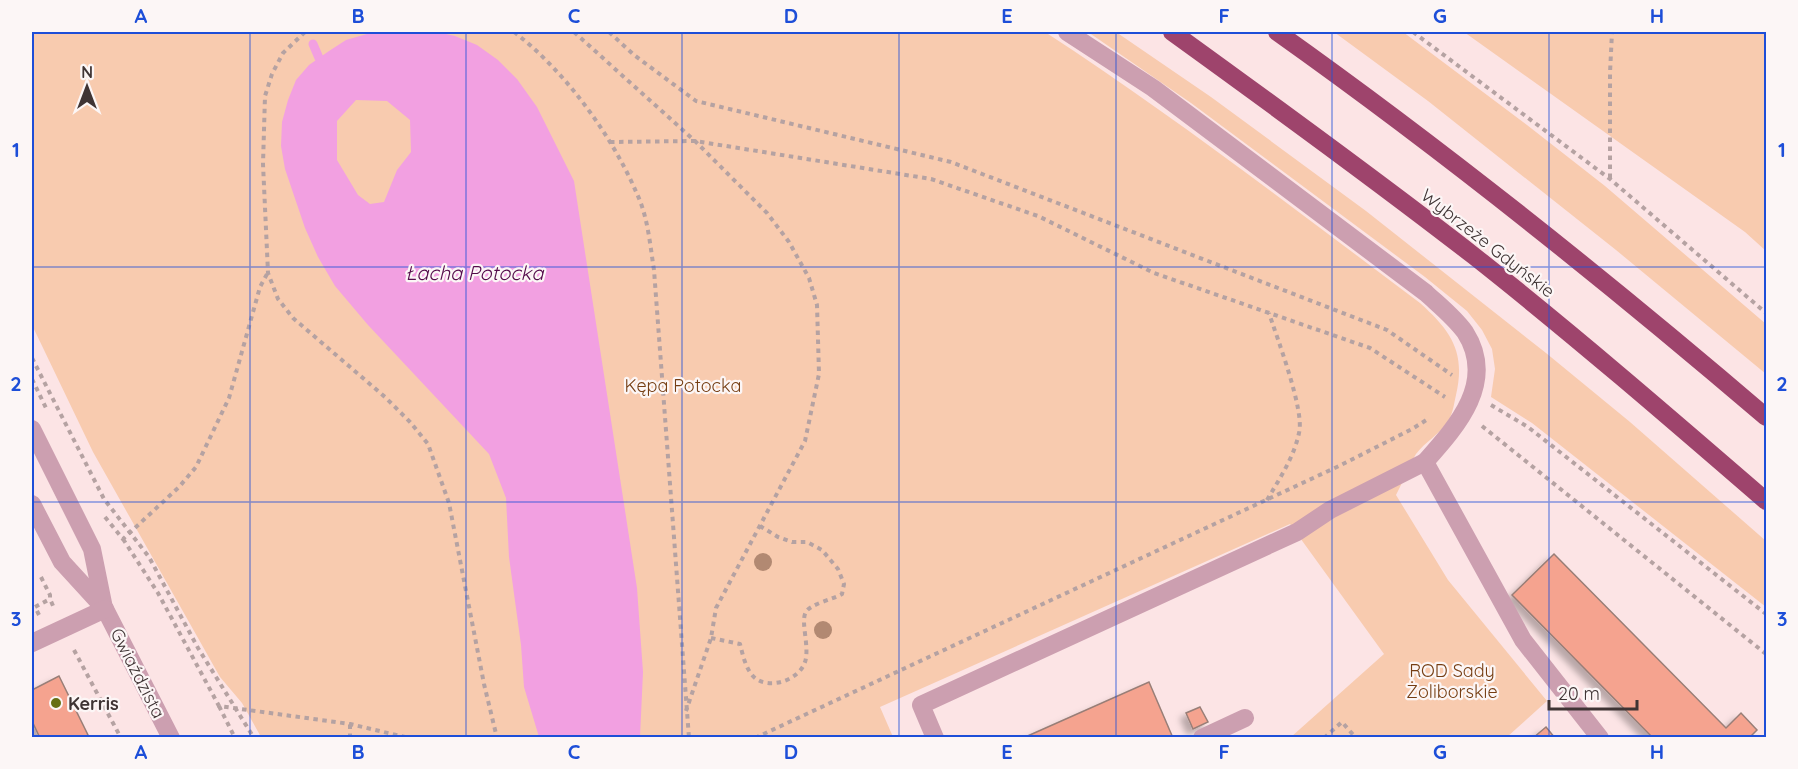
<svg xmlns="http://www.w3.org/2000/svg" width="1798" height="769" font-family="Quicksand,sans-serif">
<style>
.green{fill:#f8cbaf}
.water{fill:#f2a0e1;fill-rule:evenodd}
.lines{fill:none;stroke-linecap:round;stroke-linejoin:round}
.stream{stroke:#f2a0e1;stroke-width:9}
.building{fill:#f5a38f;stroke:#987e77;stroke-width:1.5;filter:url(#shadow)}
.path{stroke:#b5a2a2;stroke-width:4;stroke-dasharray:4.5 4.5;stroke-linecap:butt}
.minor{stroke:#cc9fb0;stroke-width:18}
.highway{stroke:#9e446c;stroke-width:18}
.tree{fill:#b28972}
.grid{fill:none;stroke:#1d4ed8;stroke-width:1.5;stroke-opacity:0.55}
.poi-dot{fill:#676e13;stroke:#fcf6f6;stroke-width:2}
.labels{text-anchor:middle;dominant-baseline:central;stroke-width:4.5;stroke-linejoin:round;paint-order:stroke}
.street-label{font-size:18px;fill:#3f3434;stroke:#fcf6f6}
.park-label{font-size:18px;fill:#763e13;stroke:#fcf6f6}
.poi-label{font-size:18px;font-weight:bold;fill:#3f3434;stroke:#fcf6f6;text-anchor:start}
.water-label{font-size:20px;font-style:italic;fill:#540b4b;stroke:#fcf6f6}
.neatline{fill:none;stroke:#1d4ed8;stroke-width:2}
.grid-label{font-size:20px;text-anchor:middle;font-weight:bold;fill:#1d4ed8}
</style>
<defs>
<filter id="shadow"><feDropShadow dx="-5.5" dy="5.5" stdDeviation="3" flood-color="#0004"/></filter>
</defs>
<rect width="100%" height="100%" fill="#fce4e5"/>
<g class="green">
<path d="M32 32H1045C1174 116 1296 210 1420 303 1451 331 1466 352 1456 395 1454 403 1453 414 1448 421 1440 434 1425 442 1416 454 1408 467 1403 482 1396 495L1448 580 1547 701 1507 737H1291L1384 654 1290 524 880 707 893 737H261L242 703 220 677 93 452 32 325Z"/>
<polygon points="1088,32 1116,32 1211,97 1366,211 1546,353 1630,422 1766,541 1766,607 1532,423 1491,397 1495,369 1492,349 1482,330 1467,311 1425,277 1191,103"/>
<polygon points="1334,32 1403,32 1527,125 1605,186 1766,324 1766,374 1616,250 1428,101"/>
<polygon points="1464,32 1766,32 1766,251 1745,232"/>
</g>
<path class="water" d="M374 32H437L455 36 477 45 498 60 517 79 537 107 574 181 637 588 643 672 640 737H539L524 687 521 645 509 557 506 498 489 454 368 325 335 286 318 257 305 228 285 169 281 146 282 122 288 100 296 80 309 65 329 51 346 40ZM356 100 387 101 410 120 411 152 397 170 384 202 370 204 358 195 337 160V121Z"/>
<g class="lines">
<polyline class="stream" points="313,44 319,58"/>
</g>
<g class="building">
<polygon points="1554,554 1726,728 1741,713 1757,730 1749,738 1653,738 1512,595"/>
<polygon points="59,676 88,735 83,738 40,738 32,721 32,690"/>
<polygon points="1149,682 1173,738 1023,738"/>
<polygon points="1200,707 1208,722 1193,729 1186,713"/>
<polygon points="1546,727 1555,738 1533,738"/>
</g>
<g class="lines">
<g class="path">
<polyline points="305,32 283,53 272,74 265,96 263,164 268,273 278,299 293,318 385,397 410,422 428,444 449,503 484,684 497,738"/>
<path d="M514 32C564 70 612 135 637 194 648 217 650 245 654 270L689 738"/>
<polyline points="574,32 695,141 767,213 789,242 809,278 817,305 819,374 805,441 716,608 711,638 686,711"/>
<polyline points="609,32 634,55 696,101 951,162 1387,330 1452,375"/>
<polyline points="1413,32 1610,179 1766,313"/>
<polyline points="610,142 695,141 931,179 1038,216 1154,273 1370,348 1445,397"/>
<polyline points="1610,178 1610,73 1612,32"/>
<polyline points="32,358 104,499 149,557 198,648 254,738"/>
<polyline points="32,379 47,410"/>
<polyline points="1491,405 1528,427 1766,614"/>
<polyline points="1482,426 1766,654"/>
<path d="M1267 500C1280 478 1294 457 1299 433 1305 411 1277 338 1269 313"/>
<polyline points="105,517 123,539 179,487 196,467 229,398 260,287 267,274"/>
<polyline points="123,539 158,593 219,706 350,724 409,738"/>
<polyline points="41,577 50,595 50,599 54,608"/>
<polyline points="39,615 35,607 50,599"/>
<path d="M711 638 740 644C743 656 746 670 755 678 770 690 799 680 805 662 810 647 800 621 806 612 810 604 834 599 842 594L844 584 838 569 822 550 807 542H792L778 537 760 526"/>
<polyline points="74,650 121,738"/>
<polyline points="219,706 235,738"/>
<polyline points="350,738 350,724"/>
<polyline points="755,738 1339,466 1412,429 1428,419"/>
<polyline points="1324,738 1342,722 1356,738"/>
</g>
<g class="minor">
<path d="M1067 32 1153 88 1426 293C1440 306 1454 317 1465 332 1497 382 1457 426 1425 462L1523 640 1600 738"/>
<polyline points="32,429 92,549 104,608"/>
<polyline points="32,504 62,562 105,609 171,738"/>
<polyline points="32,643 105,609"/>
<polyline points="935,738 921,705 1297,532 1330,510 1425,462"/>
<polyline points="1202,738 1245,718"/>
</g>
<g class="highway">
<path d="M1172 32C1273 105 1375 179 1474 256 1574 335 1670 418 1766 501"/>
<path d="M1277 32C1446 152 1608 282 1766 417"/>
</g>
</g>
<g class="tree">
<circle cx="763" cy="562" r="9"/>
<circle cx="823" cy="630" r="9"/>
</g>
<path class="grid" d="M250 32V738M466 32V738M682 32V738M899 32V738M1116 32V738M1332 32V738M1549 32V738M32 267H1766M32 502H1766"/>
<circle class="poi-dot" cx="56" cy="703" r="6"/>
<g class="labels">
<g class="street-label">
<text transform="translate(1488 243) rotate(38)">Wybrzeże Gdyńskie</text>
<text transform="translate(138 673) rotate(63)">Gwiaździsta</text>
</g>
<g class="park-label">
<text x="683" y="385">Kępa Potocka</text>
<text x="1452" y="670">ROD Sady<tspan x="1452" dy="21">Żoliborskie</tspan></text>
</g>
<g class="poi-label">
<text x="68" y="703">Kerris</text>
</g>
<g class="water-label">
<text x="474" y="272">Łacha Potocka</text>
</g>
</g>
<rect width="1798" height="769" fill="none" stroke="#fcf6f6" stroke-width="66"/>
<g transform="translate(87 87)" stroke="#fcf6f6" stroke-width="4.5" paint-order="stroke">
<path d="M0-4.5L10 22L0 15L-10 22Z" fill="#3f3434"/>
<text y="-9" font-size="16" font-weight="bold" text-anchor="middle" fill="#3f3434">N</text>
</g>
<path d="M1549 700v9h88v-9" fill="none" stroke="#3f3434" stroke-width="3"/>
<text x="1558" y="700" font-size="18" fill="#3f3434" stroke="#fcf6f6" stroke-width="4.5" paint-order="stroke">20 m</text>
<rect x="33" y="33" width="1732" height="703" class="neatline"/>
<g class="grid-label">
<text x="141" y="23">A</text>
<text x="358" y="23">B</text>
<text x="574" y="23">C</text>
<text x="791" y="23">D</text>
<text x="1007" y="23">E</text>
<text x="1224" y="23">F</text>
<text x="1440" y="23">G</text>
<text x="1657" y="23">H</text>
<text x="16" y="157">1</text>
<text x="1782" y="157">1</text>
<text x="16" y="391">2</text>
<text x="1782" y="391">2</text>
<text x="16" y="626">3</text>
<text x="1782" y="626">3</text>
<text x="141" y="759">A</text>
<text x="358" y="759">B</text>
<text x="574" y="759">C</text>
<text x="791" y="759">D</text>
<text x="1007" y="759">E</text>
<text x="1224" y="759">F</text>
<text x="1440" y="759">G</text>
<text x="1657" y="759">H</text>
</g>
</svg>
